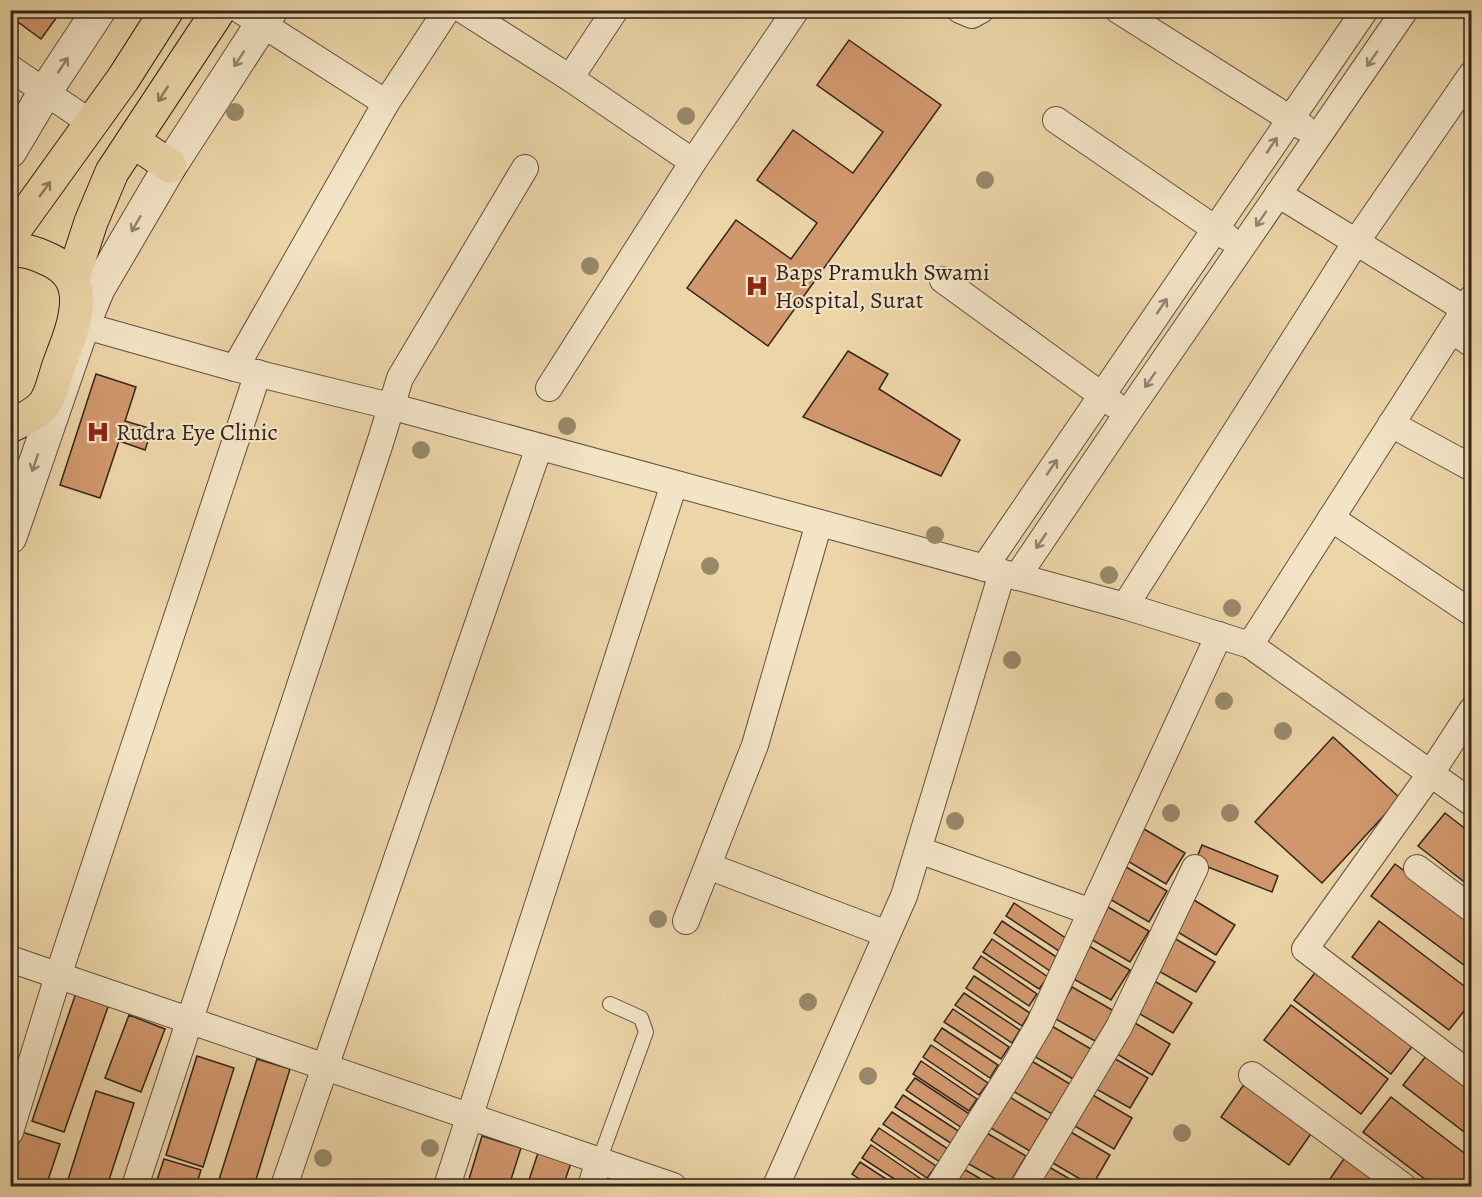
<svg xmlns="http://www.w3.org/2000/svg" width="1482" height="1197" font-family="Alegreya,serif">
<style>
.building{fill:#d2986d;stroke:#33241e;stroke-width:1.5}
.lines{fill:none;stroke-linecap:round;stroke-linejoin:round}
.service-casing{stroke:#615040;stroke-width:16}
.minor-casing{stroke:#615040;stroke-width:28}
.tertiary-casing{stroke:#615040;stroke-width:35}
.trunk-casing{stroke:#33241e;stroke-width:35}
.service{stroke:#f3e4c6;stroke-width:14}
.minor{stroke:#f3e4c6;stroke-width:26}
.tertiary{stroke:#f3e4c6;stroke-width:33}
.trunk{stroke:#ecd5a7;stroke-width:33}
.tree{fill:#98896a}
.oneway{stroke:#938472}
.oneway2{stroke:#907c62}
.labels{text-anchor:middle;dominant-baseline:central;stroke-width:4.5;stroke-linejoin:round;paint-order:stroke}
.poi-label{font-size:24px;fill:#33241e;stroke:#f3e4c6;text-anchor:start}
</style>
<rect width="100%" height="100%" fill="#ecd5a7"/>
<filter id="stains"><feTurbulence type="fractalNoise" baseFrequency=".00333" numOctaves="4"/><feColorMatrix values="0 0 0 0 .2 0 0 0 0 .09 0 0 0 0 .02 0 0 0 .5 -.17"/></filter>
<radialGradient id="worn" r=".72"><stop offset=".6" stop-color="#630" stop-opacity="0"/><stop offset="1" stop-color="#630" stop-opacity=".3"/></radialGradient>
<g class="building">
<polygon points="10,10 62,10 41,39 10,16"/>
<polygon points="849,40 941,105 768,346 687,288 736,220 791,259 817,223 757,180 793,130 853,173 883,132 817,85"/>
<polygon points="848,351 888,374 879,389 960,440 941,476 803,417"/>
<polygon points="96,374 136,387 125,421 152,429 145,450 119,441 100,498 60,485"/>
<polygon points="1333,737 1400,798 1322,883 1255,822"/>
<polygon points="1445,813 1472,834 1472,888 1418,846"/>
<polygon points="1144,829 1185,853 1166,884 1126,860"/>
<polygon points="1202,845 1278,876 1272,892 1195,862"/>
<polygon points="1395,864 1472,921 1472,971 1371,896"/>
<polygon points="1126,867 1167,891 1149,922 1108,898"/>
<polygon points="1194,900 1235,925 1216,955 1176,931"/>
<polygon points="1014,903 1070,941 1062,953 1006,916"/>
<polygon points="1108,907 1149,931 1130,962 1089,938"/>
<polygon points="1002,921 1058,958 1050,971 994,933"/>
<polygon points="1379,921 1472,992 1472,1001 1449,1030 1352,957"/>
<polygon points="1174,938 1215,962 1196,992 1155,969"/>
<polygon points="992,939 1048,977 1039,989 983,952"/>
<polygon points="1089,946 1130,970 1111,1000 1070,977"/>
<polygon points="981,956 1037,994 1029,1006 973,968"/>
<polygon points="1321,965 1418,1039 1391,1074 1294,1000"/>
<polygon points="974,976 1030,1013 1022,1026 966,988"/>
<polygon points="1151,979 1192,1003 1173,1033 1133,1010"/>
<polygon points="1072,987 1114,1011 1095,1041 1054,1018"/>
<polygon points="76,993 109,1004 64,1132 32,1121"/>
<polygon points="964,993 1020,1030 1012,1043 955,1005"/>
<polygon points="1291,1005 1388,1079 1361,1114 1264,1040"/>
<polygon points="953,1009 1009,1047 1001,1059 944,1022"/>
<polygon points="129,1015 165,1029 141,1092 105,1078"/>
<polygon points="1130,1020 1170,1044 1152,1075 1112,1051"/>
<polygon points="1050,1025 1091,1049 1073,1079 1032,1055"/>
<polygon points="942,1028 998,1065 990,1078 934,1040"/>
<polygon points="931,1045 988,1083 979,1095 923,1057"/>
<polygon points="1430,1051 1472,1083 1472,1138 1403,1085"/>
<polygon points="1107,1054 1148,1078 1130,1108 1089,1085"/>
<polygon points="197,1056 234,1068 203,1167 166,1155"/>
<polygon points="257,1059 290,1069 254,1186 217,1186"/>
<polygon points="1030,1060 1070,1084 1052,1114 1011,1090"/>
<polygon points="921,1061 977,1099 969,1111 913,1074"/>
<polygon points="915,1078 971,1115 962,1128 906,1090"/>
<polygon points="1245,1083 1313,1131 1289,1165 1221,1117"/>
<polygon points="96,1091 134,1103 107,1186 66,1186"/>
<polygon points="1091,1094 1132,1118 1114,1149 1073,1125"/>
<polygon points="903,1095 960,1132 952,1144 895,1107"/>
<polygon points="1008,1096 1048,1120 1030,1151 989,1127"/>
<polygon points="1391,1097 1472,1159 1472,1186 1434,1186 1363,1132"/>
<polygon points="892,1112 948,1149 940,1162 883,1124"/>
<polygon points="879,1128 936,1166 927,1178 871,1140"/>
<polygon points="1069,1131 1110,1155 1092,1186 1051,1162"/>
<polygon points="22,1132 60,1144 46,1186 10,1186 10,1169"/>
<polygon points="985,1132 1026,1156 1008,1186 967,1163"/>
<polygon points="482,1136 521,1148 509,1186 467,1186"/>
<polygon points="871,1145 927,1183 924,1186 905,1186 862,1158"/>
<polygon points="539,1150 572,1160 563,1186 527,1186"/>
<polygon points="1348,1153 1395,1186 1325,1186"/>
<polygon points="164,1159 201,1170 196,1186 155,1186"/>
<polygon points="860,1162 897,1186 870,1186 852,1174"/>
<polygon points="1049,1167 1082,1186 1037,1186"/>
<polygon points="962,1168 993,1186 951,1186"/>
</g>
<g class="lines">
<g class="service-casing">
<polyline id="service" points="599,1161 646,1032 641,1018 610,1004"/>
</g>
<g class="minor-casing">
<g id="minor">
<polyline points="240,10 386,103"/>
<polyline points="463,10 570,78 693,162"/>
<polyline points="960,10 972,15 981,10"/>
<polyline points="1118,10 1303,127"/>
<polyline points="10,68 91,123"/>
<polyline points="570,78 615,10"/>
<polyline points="1056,120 1227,237"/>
<polyline points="1278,194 1465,309"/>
<polyline points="943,280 1115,405"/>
<polyline points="75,323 235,368 390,406 1125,606 1250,645 1472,803"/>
<polyline points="1452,330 1472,344"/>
<polyline points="235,368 386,103 447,10"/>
<polyline points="549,388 693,162 796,10"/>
<polyline points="1391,424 1472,468"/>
<polyline points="1331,518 1472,613"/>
<polyline points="984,568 1365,10"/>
<polyline points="1017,577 1127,414 1405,10"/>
<polyline points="1125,606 1356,242 1472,74"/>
<polyline points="1250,645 1472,298"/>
<polyline points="1472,710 1431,773 1305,949 1472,1076"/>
<polyline points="919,850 1091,912"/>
<polyline points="708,866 887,934"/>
<polyline points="1417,868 1472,909"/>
<polyline points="686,921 755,745 819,523"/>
<polyline points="10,959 673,1186"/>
<polyline points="1252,1075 1403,1186"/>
<polyline points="10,1132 58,976 258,373"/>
<polyline points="135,1186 380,443 400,378 525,168"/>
<polyline points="284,1186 539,447"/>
<polyline points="447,1186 674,484"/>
<polyline points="591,1186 599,1161"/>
<polyline points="776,1186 904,896 1002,573"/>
<polyline points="939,1186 1013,1069 1039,1025 1219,635"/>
<polyline points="1024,1186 1119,1027 1195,868"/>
</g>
</g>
<g class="tertiary-casing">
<g id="tertiary">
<polyline points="10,151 45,92 99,10"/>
<polyline points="10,537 83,325 98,289 170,166 271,10"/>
</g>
</g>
<g class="trunk-casing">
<g id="trunk">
<polyline points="133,141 170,166"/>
<polyline points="10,236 123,79 167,10"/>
<path d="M10 250C25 249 37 254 50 260 95 281 72 330 59 365 55 376 52 393 45 403 38 413 21 421 10 426"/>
<polyline points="73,277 91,222 112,172 219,10"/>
</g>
</g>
<use href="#service" class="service"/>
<use href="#minor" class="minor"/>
<use href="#tertiary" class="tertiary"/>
<use href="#trunk" class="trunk"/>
</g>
<g class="tree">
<circle cx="235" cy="112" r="9"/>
<circle cx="686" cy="116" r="9"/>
<circle cx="985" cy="180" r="9"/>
<circle cx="590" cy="266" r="9"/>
<circle cx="567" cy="426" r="9"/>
<circle cx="421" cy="450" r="9"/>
<circle cx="935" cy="535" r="9"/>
<circle cx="710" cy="566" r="9"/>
<circle cx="1109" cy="575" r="9"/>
<circle cx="1232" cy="608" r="9"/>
<circle cx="1012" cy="660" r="9"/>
<circle cx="1224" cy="701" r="9"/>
<circle cx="1283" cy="731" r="9"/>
<circle cx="1171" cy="813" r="9"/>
<circle cx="1230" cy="813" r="9"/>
<circle cx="955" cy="821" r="9"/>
<circle cx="658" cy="919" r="9"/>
<circle cx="808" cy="1002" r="9"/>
<circle cx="868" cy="1076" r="9"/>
<circle cx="1182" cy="1133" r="9"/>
<circle cx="430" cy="1148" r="9"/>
<circle cx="323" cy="1158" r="9"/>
</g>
<defs><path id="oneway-shaft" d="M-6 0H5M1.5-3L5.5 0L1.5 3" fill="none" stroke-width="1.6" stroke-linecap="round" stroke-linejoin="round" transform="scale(1.5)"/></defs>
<g class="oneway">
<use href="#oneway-shaft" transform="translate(239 59) rotate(123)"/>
<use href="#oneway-shaft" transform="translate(1372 59) rotate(125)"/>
<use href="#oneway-shaft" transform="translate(63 65) rotate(-57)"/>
<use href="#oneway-shaft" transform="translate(1272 145) rotate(-56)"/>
<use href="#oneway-shaft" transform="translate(1261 219) rotate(125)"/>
<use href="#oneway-shaft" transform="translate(136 224) rotate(120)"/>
<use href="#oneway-shaft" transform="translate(1162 306) rotate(-56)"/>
<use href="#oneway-shaft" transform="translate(1150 380) rotate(125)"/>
<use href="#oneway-shaft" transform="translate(35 463) rotate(109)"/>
<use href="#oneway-shaft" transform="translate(1052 467) rotate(-56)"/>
<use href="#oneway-shaft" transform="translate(1041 541) rotate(124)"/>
</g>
<g class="oneway2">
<use href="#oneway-shaft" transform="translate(163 94) rotate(123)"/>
<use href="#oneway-shaft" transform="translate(45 189) rotate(-54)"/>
</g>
<defs>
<g id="hospital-bare" transform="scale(1.8)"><path d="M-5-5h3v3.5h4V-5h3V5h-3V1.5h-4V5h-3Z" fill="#8f2418" stroke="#f3e4c6" stroke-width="2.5" paint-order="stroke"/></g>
</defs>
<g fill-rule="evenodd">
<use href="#hospital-bare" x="757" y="286"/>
<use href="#hospital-bare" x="98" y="432"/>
</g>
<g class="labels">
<g class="poi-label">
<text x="775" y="272">Baps Pramukh Swami<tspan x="775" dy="28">Hospital, Surat</tspan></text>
<text x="116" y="432">Rudra Eye Clinic</text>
</g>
</g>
<rect width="1482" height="1197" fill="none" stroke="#ecd5a7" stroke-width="36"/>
<rect x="12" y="12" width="1458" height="1173" fill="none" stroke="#33241e" stroke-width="3"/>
<rect x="18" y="18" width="1446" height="1161" fill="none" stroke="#33241e" stroke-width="1.5"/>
<rect width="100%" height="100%" filter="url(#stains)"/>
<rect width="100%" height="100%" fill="url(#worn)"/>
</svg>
